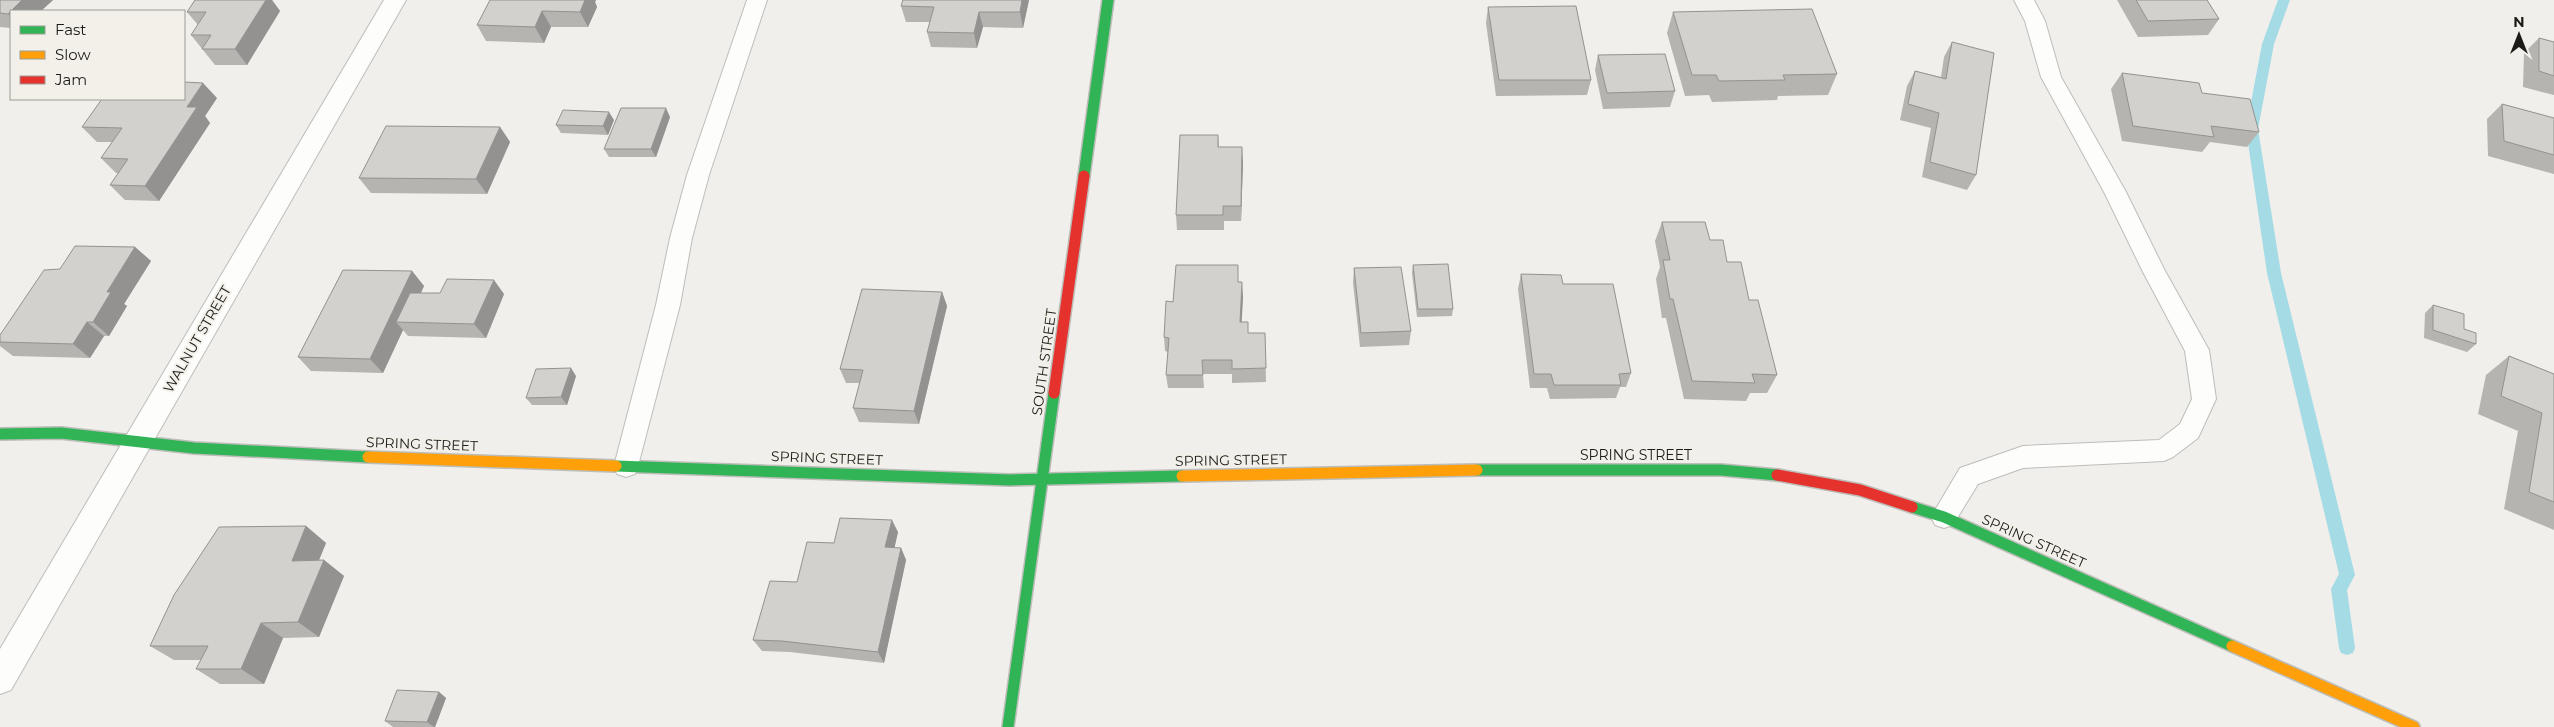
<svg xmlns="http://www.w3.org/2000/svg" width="2554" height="727" font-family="Montserrat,sans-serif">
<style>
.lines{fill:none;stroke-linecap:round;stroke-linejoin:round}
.stream{fill:#a4dbe5;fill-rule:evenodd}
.lane-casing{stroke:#bdbdba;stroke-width:2}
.street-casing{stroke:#bdbdba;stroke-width:2}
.fast-casing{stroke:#bdbdba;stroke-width:14}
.slow-casing{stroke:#bdbdba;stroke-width:14}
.jam-casing{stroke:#bdbdba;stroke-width:14}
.lane{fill:#fdfdfc;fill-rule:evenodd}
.street{fill:#fdfdfc;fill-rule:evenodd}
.fast{stroke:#30b455;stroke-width:11}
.slow{stroke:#ff9f0a;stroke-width:11}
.jam{stroke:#e5322d;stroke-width:11}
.wall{fill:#b5b4b1}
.shaded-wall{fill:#939290}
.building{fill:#d2d1ce;stroke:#939290}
.labels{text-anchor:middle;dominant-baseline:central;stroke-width:4;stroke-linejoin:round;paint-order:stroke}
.street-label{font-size:14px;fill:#1c1b18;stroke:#f2f0e9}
</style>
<rect width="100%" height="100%" fill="#f0efeb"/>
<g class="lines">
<polygon class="stream" points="2278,0 2290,0 2274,44 2258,129 2281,273 2355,575 2347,590 2355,648 2353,653 2347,655 2341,653 2339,648 2331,589 2339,574 2267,273 2246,129 2262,44"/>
<g class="lane-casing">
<g id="lane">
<polygon points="747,0 767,0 709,175 692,238 680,305 638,466 635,474 626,477 617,474 614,466 656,305 670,238 687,175"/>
<polygon points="2014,0 2034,0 2045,21 2061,77 2126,192 2164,269 2209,350 2216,399 2198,438 2173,457 2164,461 2023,468 1978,484 1953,525 1944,528 1935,525 1931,517 1960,468 2023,446 2159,440 2180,424 2192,399 2185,351 2143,272 2104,192 2041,77 2025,21"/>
</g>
</g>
<g class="street-casing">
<polygon id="street" points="384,0 406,0 11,690 0,694 0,649"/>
</g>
<g class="fast-casing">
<g id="fast">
<polyline points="1084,176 1108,0"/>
<polyline points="0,434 61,433 194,448 368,457"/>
<polyline points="616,466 1010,480 1182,476"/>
<polyline points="1477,470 1721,470 1777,475"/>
<polyline points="1912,507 1944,517 2232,646"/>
<polyline points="1008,727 1054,393"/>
</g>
</g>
<g class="slow-casing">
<g id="slow">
<polyline points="368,457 616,466"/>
<polyline points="1182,476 1477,470"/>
<polyline points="2232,646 2414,727"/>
</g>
</g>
<g class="jam-casing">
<g id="jam">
<polyline points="1054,393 1084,176"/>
<polyline points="1777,475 1860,490 1912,507"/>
</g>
</g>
<use href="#lane" class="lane"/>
<use href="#street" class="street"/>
<use href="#fast" class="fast"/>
<use href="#slow" class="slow"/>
<use href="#jam" class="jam"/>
</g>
<g class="wall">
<polygon points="0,0 53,0 41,11 11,11 11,28 0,27"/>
<polygon points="195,0 272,0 280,11 247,65 215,65 191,35 198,25 187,12"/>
<polygon points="490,0 596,0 595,2 597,7 588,27 551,27 544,43 486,41 477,25"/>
<polygon points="903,0 1029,0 1023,28 983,27 977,48 931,47 927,32 930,22 906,22 901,6"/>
<polygon points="2117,0 2207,0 2219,19 2208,35 2138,37"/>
<polygon points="1488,7 1591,80 1587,95 1496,96 1486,23"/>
<polygon points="1673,12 1837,74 1828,95 1778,96 1777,100 1712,102 1709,95 1685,96 1667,33"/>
<polygon points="2539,38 2554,42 2554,95 2523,87 2524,53"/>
<polygon points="1952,42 1976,175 1967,190 1922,177 1931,128 1900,120 1907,86 1915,71 1941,77 1944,57"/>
<polygon points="1598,55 1675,91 1670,107 1603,109 1595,70"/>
<polygon points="2122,73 2202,93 2259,132 2247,147 2210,142 2202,152 2122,141 2111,89"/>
<polygon points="217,98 205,116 210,123 159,201 125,200 110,185 118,173 116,173 101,158 112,142 97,142 82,127"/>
<polygon points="2502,104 2554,118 2554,174 2488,156 2487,119"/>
<polygon points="670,117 656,157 609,157 604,149"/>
<polygon points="614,120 608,135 561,133 556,125"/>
<polygon points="500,127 510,142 487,194 371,193 359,178"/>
<polygon points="1218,135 1219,147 1243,162 1241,221 1224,221 1224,230 1177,230 1176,215"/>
<polygon points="1662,222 1710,240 1727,262 1749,300 1777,375 1767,393 1750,393 1746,401 1684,399 1666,318 1662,318 1656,279 1660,267 1655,241"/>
<polygon points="135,247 151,261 124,304 127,306 109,336 104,336 90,358 13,356 0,346 0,335 60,269"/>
<polygon points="1413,265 1453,309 1452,316 1417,317 1412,273"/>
<polygon points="1354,268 1411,331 1409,345 1360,347 1353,283"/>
<polygon points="412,271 424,286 421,293 504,294 486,338 408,336 403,330 383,373 311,371 298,357"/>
<polygon points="1521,274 1563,284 1631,373 1626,387 1620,387 1616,398 1550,399 1547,388 1530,388 1518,289"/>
<polygon points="1238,282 1243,297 1241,322 1248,333 1265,333 1266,382 1232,383 1232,374 1203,374 1204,388 1168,388 1166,375 1168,352 1165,351 1164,337 1173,302"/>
<polygon points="942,292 947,306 919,424 859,422 853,408 860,383 846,383 840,369"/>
<polygon points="2433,305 2464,329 2476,344 2467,352 2424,338 2425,313"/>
<polygon points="2509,356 2554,374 2554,530 2504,509 2518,431 2478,414 2486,375"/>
<polygon points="576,376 567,405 532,405 526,398"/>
<polygon points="306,526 326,543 319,560 324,560 344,576 319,637 283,638 264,684 220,684 196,669 201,660 174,660 150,646"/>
<polygon points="898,532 894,548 901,548 906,560 884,663 790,652 762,651 753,640 797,582 834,543"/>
<polygon points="439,692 446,698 435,727 393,727 385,721"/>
</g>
<g class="shaded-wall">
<polygon points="22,0 53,0 41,11 11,11 11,17 8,14"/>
<polygon points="266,0 272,0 280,11 247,65 235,49"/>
<polygon points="585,0 596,0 595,2 597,7 588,27 580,12"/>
<polygon points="1022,0 1029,0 1023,28 1020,12"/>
<polygon points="542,11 551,27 544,43 535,27"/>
<polygon points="979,12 983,27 977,48 974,33"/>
<polygon points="203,83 217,98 205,116 210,123 159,201 145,186 187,107"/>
<polygon points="666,108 670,117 656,157 651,149"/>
<polygon points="609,112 614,120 608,135 603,126"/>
<polygon points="500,127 510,142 487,194 476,179"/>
<polygon points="1242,147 1243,162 1241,221 1241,206"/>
<polygon points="135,247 151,261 124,304 127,306 109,336 93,322 107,292"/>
<polygon points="412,271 424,286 407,322 396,322 403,330 383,373 370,359"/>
<polygon points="494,280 504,294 486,338 474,324"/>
<polygon points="1242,282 1243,297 1241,336 1240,322"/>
<polygon points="942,292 947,306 919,424 914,411"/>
<polygon points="87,322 104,336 90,358 73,344"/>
<polygon points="571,368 576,376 567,405 561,397"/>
<polygon points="892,520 898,532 892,559 885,547"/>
<polygon points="306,526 326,543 312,577 292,561"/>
<polygon points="901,548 906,560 884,663 878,652"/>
<polygon points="324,560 344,576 319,637 298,622"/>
<polygon points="261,623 283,638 264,684 241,669"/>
<polygon points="439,692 446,698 435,727 434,727 427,722"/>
</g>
<g class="building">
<polygon points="0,0 22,0 8,14 0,13"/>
<polygon points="195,0 266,0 235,49 202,49 211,35 191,35 206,12 187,12"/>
<polygon points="490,0 585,0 580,12 542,11 535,27 477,25"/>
<polygon points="903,0 1022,0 1020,12 979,12 974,33 927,32 934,7 901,6"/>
<polygon points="2136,0 2207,0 2219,19 2148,21"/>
<polygon points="1576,6 1591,80 1499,80 1488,7"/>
<polygon points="1812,9 1837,74 1783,75 1785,80 1719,81 1716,75 1692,75 1673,12"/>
<polygon points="2539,38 2554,42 2554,76 2539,71"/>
<polygon points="1952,42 1994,53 1976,175 1930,162 1939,113 1908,104 1915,71 1946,79"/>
<polygon points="1665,54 1675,91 1607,93 1598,55"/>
<polygon points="2122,73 2199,83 2202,93 2250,99 2259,132 2211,126 2214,137 2133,126"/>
<polygon points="184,82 203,83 187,107 197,107 145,186 110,185 128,159 101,158 122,128 82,127 102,99 184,99"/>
<polygon points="2502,104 2554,118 2554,155 2504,141"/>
<polygon points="621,108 666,108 651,149 604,149"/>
<polygon points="563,110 609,112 603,126 556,125"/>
<polygon points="386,126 500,127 476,179 359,178"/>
<polygon points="1180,135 1218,135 1218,147 1242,147 1241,206 1223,206 1223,215 1176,215"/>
<polygon points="1662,222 1705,222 1710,240 1723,240 1727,262 1741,262 1749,300 1758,300 1777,375 1752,374 1755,383 1692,381 1673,299 1670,299 1663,260 1670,260"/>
<polygon points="75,246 135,247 107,292 111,292 93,322 87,322 73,344 0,342 0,335 44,270 60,269"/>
<polygon points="1448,264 1453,309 1418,309 1413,265"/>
<polygon points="1176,265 1238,265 1238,282 1242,282 1240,322 1248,322 1248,333 1265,333 1266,368 1232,369 1232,360 1202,360 1203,375 1166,375 1169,338 1164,337 1166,301 1173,302"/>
<polygon points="1401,267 1411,331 1361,333 1354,268"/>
<polygon points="343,270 412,271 370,359 298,357"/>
<polygon points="1521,274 1561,275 1563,284 1613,284 1631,373 1619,374 1621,385 1554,385 1551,374 1534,374"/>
<polygon points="447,279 494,280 474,324 396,322 410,293 440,293"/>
<polygon points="862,289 942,292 914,411 853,408 863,370 840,369"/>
<polygon points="2433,305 2464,314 2464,329 2476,333 2476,344 2433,330"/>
<polygon points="2509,356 2554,374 2554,502 2529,492 2542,413 2501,396"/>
<polygon points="571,368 561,397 526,398 536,369"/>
<polygon points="840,518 892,520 885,547 901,548 878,652 782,641 753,640 770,581 797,582 807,542 834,543"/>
<polygon points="306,526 292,561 324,560 298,622 261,623 241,669 196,669 208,646 150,646 174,595 219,527"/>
<polygon points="397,690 439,692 427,722 385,721"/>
</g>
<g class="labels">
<g class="street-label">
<text transform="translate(197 339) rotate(-60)">WALNUT STREET</text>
<text transform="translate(1044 362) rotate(-82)">SOUTH STREET</text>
<text transform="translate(422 444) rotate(2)">SPRING STREET</text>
<text x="1636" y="455">SPRING STREET</text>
<text transform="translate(827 458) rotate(2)">SPRING STREET</text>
<text transform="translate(1231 460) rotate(-1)">SPRING STREET</text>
<text transform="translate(2034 541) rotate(24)">SPRING STREET</text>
</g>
</g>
<rect x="10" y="10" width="175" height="90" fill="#f2f0e9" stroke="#9c9b95"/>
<rect x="20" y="26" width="25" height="8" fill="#30b455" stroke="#9c9b95"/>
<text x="55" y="35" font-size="15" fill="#1c1b18">Fast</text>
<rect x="20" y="51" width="25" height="8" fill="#ff9f0a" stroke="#9c9b95"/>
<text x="55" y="60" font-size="15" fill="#1c1b18">Slow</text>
<rect x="20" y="76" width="25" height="8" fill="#e5322d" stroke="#9c9b95"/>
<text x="55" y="85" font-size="15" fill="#1c1b18">Jam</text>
<g transform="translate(2519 35)" stroke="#f2f0e9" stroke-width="4" paint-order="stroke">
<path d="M0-4L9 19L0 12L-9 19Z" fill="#1c1b18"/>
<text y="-8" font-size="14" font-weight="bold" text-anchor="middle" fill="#1c1b18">N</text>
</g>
</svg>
